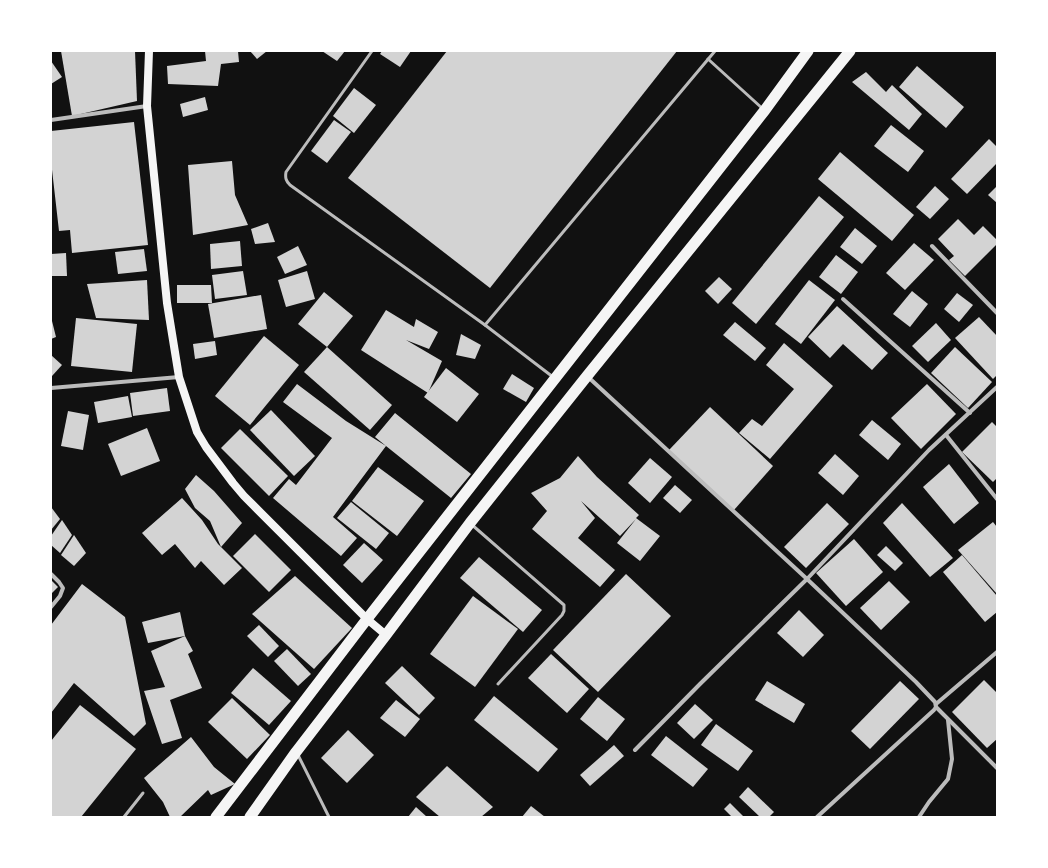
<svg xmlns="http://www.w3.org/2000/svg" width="1048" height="868" font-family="'DejaVu Sans',sans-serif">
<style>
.building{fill:#d3d3d3}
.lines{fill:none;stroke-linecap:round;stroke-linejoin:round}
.service{stroke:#bcbcbc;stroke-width:3}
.minor{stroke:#bcbcbc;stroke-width:4}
.secondary{stroke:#f5f5f5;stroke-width:8}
.trunk{stroke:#f5f5f5;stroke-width:11}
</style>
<rect width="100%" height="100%" fill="#111"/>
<g class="building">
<polygon points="61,51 135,51 137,101 72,116"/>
<polygon points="205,51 238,51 239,62 221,64 218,86 168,84 167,66 206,61"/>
<polygon points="250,51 267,51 257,59"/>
<polygon points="322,51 345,51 337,61"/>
<polygon points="382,51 411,51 400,67 380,54"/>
<polygon points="447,51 677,51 490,288 348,178"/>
<polygon points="51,61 62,77 51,84"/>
<polygon points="917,66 964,107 946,128 899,87"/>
<polygon points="866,72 886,92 892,85 922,114 909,130 852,82"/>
<polygon points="354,88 376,105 354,133 333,116"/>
<polygon points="205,97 208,110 183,117 180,104"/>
<polygon points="334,120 351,132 327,163 311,151"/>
<polygon points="134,122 148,245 72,253 70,230 59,231 51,161 51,131"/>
<polygon points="891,125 924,151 908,172 874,146"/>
<polygon points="989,139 997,147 997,163 967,194 951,179"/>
<polygon points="840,152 914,215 892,241 818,179"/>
<polygon points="232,161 235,195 248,225 193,235 188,165"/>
<polygon points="935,186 949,199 930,219 916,207"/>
<polygon points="997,186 997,203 988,195"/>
<polygon points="819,196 844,217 756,324 732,303"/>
<polygon points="958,219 974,235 983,226 997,240 997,244 965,276 949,260 954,256 938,239"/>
<polygon points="268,223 275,242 255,244 251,229"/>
<polygon points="855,228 877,246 862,264 840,247"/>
<polygon points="240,241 242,266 211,269 210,244"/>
<polygon points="914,243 934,260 905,290 886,273"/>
<polygon points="298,246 307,265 285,274 277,257"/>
<polygon points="144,249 147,271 118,274 115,252"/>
<polygon points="66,253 67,276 51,276 51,254"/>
<polygon points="836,255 858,272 841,294 819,277"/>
<polygon points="243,271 247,295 215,299 212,275"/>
<polygon points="307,271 315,299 286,307 278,280"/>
<polygon points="719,277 732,289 718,304 705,291"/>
<polygon points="147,280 149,320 96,318 87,284"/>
<polygon points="809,280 835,300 801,344 775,324"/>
<polygon points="177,285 211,285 212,303 177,303"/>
<polygon points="912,291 928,304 910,327 893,314"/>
<polygon points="324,292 353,316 327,347 298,324"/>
<polygon points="957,293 973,305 959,322 944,309"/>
<polygon points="261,295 267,329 214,338 208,304"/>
<polygon points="837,306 888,353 872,370 843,344 830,358 808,337"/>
<polygon points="386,310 414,327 416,319 438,332 429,349 406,340 442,361 428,393 361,350"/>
<polygon points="51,317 56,337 51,339"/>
<polygon points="979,317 997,336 997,375 993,379 955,338"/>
<polygon points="76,318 137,324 132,372 71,366"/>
<polygon points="735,322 766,348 755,361 723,335"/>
<polygon points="936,323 951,340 928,362 912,346"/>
<polygon points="461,334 481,345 475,359 456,355"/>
<polygon points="264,336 299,365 250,425 215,396"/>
<polygon points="215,341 217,355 195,359 193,344"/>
<polygon points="784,343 833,386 770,459 739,433 752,419 762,426 794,389 766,365"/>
<polygon points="327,347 392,405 370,430 304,372"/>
<polygon points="955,347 992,382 968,408 931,373"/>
<polygon points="51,355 62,365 52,376 51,375"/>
<polygon points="446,368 479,394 457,422 424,397"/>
<polygon points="512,374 534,388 526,402 503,389"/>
<polygon points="297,384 346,421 386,446 375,437 395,413 471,474 451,498 386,446 333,517 357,538 341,556 273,498 289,479 296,485 332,438 283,402"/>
<polygon points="927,384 956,414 921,449 891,418"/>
<polygon points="167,388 170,411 133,416 130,393"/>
<polygon points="128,396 132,417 98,423 94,402"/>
<polygon points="710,407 773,466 734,510 669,450"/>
<polygon points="271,410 315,456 294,476 250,430"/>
<polygon points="68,411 89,415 83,450 61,446"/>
<polygon points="872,420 901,444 888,460 859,435"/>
<polygon points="992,422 997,427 997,478 993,482 962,452"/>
<polygon points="147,428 160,461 121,476 108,444"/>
<polygon points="240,429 288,476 269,496 221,448"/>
<polygon points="835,454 859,476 843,495 818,473"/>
<polygon points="578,456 597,477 639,515 636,518 660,536 640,561 617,543 636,519 620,536 581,501 595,518 578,538 615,570 600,587 532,529 547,511 531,493 560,478"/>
<polygon points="650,458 672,477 650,503 628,483"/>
<polygon points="949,464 979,503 954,524 923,487"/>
<polygon points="378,467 424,501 397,536 352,501"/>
<polygon points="196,475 214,491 242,523 221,547 210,521 195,508 185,489"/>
<polygon points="675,485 692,500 680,513 663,498"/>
<polygon points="182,498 202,520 218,544 242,568 224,585 201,561 195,568 175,544 162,555 142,533"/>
<polygon points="351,502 389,533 376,549 337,518"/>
<polygon points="827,503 849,524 806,568 784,547"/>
<polygon points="902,503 953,558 930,577 883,523"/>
<polygon points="51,507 60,519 51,530"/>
<polygon points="62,520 72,535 60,553 51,545 51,536"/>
<polygon points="993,522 997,527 997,594 958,550"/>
<polygon points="255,534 291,570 269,592 233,556"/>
<polygon points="74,535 86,553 74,566 61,555"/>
<polygon points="854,539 883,572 846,606 816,573"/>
<polygon points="364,543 383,560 362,583 343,565"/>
<polygon points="886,546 903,563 895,571 877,555"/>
<polygon points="962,555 997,596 997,612 985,622 943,572"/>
<polygon points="479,557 542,610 523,632 460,578"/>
<polygon points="626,574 671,616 598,692 553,650"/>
<polygon points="295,576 352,628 314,669 252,614"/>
<polygon points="51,580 58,587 51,594"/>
<polygon points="889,581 910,602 881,630 860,608"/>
<polygon points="82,584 125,617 146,724 134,736 74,683 51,713 51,625"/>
<polygon points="473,596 518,629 475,687 430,654"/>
<polygon points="799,610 824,635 803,657 777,633"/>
<polygon points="180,612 185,636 193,651 188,654 202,688 170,700 182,738 162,744 144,691 165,687 151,651 185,636 148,643 142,622"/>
<polygon points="259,625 279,646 268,657 247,636"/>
<polygon points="287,649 311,674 298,686 274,661"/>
<polygon points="551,654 589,689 567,713 528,678"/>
<polygon points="402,666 435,698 419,715 385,683"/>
<polygon points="253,668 291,701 269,725 231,693"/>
<polygon points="984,680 997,693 997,739 987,748 952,712"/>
<polygon points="767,681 805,704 794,723 755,700"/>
<polygon points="900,681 919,699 870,749 851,731"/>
<polygon points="494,696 558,749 538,772 474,720"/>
<polygon points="598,697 625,719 607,741 580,719"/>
<polygon points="232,698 270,735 247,759 208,722"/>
<polygon points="396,700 420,719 405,737 380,718"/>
<polygon points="695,704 713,720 694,739 677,723"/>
<polygon points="80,705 136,749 81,817 51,817 51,741"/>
<polygon points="716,724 753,751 738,771 701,745"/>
<polygon points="348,730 374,755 347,783 321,758"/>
<polygon points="666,736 708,769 693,787 651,755"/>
<polygon points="191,737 214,767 235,784 211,795 208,790 180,817 170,817 163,802 144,778"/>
<polygon points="614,745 624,756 590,786 580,775"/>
<polygon points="447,766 493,807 481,817 440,817 416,797"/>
<polygon points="748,787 774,812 769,817 760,817 739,797"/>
<polygon points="730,803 744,817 732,817 724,809"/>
<polygon points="531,806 545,817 522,817"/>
<polygon points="416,807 427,817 408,817"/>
</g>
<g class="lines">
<g class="service">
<path d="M372 51 286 172C285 178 286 181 290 185L485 325 553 377"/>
<polyline points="708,59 763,109"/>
<polyline points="485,325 715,51"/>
<polyline points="471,524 564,605 564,611 562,615 498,684"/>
<polyline points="297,753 329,817"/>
<polyline points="124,817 143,793"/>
</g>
<g class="minor">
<polyline points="51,120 147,106"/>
<polyline points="932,246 997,313"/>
<polyline points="843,299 970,413"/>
<polyline points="587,376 807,579 916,682 935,702 936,707 934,710 817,817"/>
<polyline points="51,388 179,377"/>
<polyline points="946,435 997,499"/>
<polyline points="51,574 59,582 63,588 60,596 51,607"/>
<polyline points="936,704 997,652"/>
<polyline points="936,707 997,768"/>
<polyline points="635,750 700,684 807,579 929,450 997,387"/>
<polyline points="919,817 929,802 948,779 952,759 948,720"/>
</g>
<polyline class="secondary" points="149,51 147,106 167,303 179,377 197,432 206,447 233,483 244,496 367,619 386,635"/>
<g class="trunk">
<polyline points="216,817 367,619 765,110 808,51"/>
<polyline points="250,817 296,752 386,635 470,523 587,376 850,51"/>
</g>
</g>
<rect width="1048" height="868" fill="none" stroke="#ffffff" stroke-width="104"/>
</svg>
